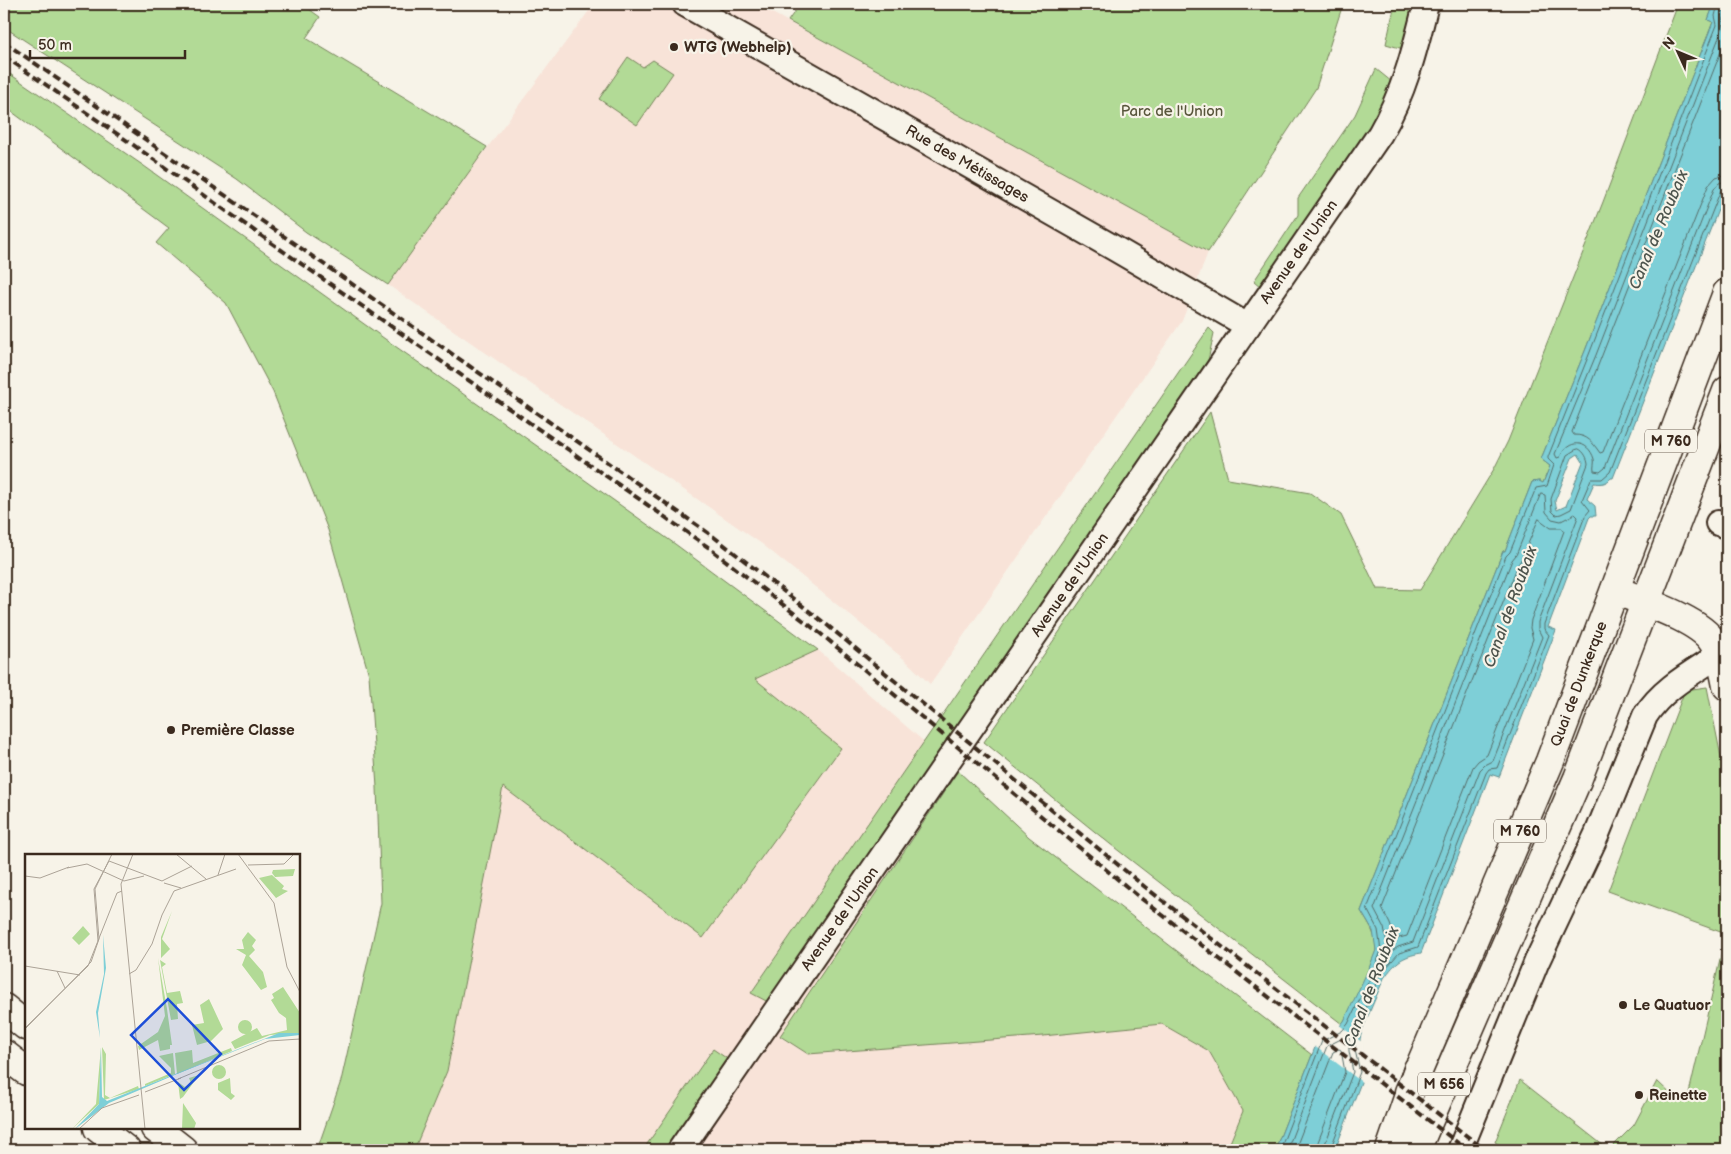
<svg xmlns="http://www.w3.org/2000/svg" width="1731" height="1154" font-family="'Balsamiq Sans',sans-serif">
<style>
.built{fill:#f8e3d8}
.green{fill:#b2da96;stroke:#76825a}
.water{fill:#7ecfd7;stroke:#638d8d;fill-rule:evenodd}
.pier{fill:#f7f3e8}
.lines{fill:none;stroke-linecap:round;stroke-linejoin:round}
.shore{stroke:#566c68;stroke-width:1}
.street-casing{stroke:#3b2a1e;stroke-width:28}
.secondary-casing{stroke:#3b2a1e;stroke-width:31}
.primary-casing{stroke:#3b2a1e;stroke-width:31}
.highway-casing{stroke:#3b2a1e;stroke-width:31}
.street{stroke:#f7f3e8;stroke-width:24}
.secondary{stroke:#f7f3e8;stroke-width:28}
.primary{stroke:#f7f3e8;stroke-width:28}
.highway{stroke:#f7f3e8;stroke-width:28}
.rail{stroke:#3b2a1e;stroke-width:4;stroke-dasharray:8 4;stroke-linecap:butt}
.poi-dot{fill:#3b2a1e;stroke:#f7f3e8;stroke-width:2}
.labels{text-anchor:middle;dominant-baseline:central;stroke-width:4.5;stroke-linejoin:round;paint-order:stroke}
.shield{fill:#f7f3e8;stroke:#73665b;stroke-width:1}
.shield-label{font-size:14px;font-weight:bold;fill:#3b2a1e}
.poi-label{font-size:15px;font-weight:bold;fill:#3b2a1e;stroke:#f7f3e8;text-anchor:start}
.park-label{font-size:15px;fill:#59563c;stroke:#f7f3e8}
.street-label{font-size:15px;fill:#3b2a1e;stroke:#f7f3e8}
.water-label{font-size:16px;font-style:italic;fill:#4c534c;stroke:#f7f3e8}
.inset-road{fill:none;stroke:#aca397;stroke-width:1}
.view{fill:#1d4ed8;fill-opacity:0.15;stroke:#1d4ed8;stroke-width:2.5}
.inset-edge{fill:none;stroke:#3b2a1e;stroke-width:2.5}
</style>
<rect width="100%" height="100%" fill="#f7f3e8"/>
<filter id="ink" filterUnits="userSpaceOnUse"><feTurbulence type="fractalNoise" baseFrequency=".02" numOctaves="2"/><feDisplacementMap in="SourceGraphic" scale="10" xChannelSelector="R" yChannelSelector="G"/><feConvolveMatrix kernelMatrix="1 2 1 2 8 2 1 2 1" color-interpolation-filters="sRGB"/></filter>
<g filter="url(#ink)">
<g class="built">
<polygon points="594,4 756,4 1208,252 1182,321 930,684 904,659 762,544 388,285 430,225"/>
<polygon points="818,650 958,771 780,1037 808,1054 1043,1036 1162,1024 1209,1051 1243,1111 1227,1150 414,1150 447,1071 503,786"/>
</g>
<g class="green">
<polygon points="4,4 302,4 320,17 306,38 487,147 388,285 306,232 237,179 4,27"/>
<polygon points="800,4 1343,4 1316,88 1208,252 788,21"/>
<polygon points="1395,4 1414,4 1403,49 1386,44"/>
<path d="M1678 4H1714L1708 20 1713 22 1585 351 1541 459 1550 466 1543 483 1539 481 1532 482 1505 551H1503L1361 911C1367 922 1378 936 1376 950 1374 961 1349 1016 1342 1024L1110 844 984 742 1210 412 1228 479 1310 493 1341 515 1377 589 1420 590 1494 469 1508 441 1603 202Z"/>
<polygon points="628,57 643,67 653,60 673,73 637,125 599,99"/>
<polygon points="1376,69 1392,82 1373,125 1261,287 1254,281 1298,215 1298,198 1355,115"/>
<polygon points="4,70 144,166 385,339 530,441 675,544 818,650 755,679 841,748 703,938 503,787 447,1071 414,1150 317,1150 341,1081 381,903 377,787 369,675 328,530 273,392 226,303 156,243 169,228 4,106"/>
<polygon points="1209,328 1214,333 1207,365 770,1003 751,993"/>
<polygon points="1707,687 1727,787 1727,1150 1609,1150 1634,1125 1657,1081 1679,1102 1689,1093 1726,934 1608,891 1685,690"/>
<polygon points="958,771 1029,837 1312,1055 1275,1150 1227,1150 1243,1111 1209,1051 1162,1024 1043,1036 808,1054 780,1036"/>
<polygon points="713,1049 729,1060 668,1150 643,1150"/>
<polygon points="1520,1080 1609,1150 1507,1150 1495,1142"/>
</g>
<path class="water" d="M1714 4H1727V187L1613 478H1611C1606 484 1601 484 1594 483L1587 499 1595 506 1596 516H1591L1589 518 1548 627 1556 630 1499 777 1490 774 1421 953C1401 957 1397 961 1384 978L1362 1030 1360 1039V1049L1365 1072 1335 1150H1275L1319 1037 1339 1027 1344 1021 1369 968 1376 950 1373 931 1361 911 1503 551H1505L1532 482 1539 481 1543 483 1550 466 1541 459 1585 351 1713 22 1708 20ZM1578 454 1583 462 1566 506 1557 510 1555 501 1572 458Z"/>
<polygon class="pier" points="1338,1024 1363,1043 1363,1054 1368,1072 1363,1083 1313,1045 1317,1035"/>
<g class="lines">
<g class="shore">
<path d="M1725 4 1722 15 1724 22 1723 27 1596 355 1555 454 1557 458 1560 457C1568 439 1588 439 1594 459 1595 463 1593 467 1594 471L1600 472 1605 468 1714 189 1719 183 1727 181"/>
<path d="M1727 36 1572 432 1574 435C1588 435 1592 442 1600 453L1603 452 1708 186 1716 177 1727 174"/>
<path d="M1579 449C1584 451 1588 459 1588 464L1571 509 1561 514 1556 515 1552 511 1551 499 1567 455 1575 450Z"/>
<polygon points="1541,494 1545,495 1546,512 1552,519 1561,521 1575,514 1578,517 1538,622 1538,629 1542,637 1493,761 1485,765 1480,770 1413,942 1398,947 1389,953 1384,928 1374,909 1512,560 1516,555"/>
<polygon points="1539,519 1551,528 1562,528 1564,531 1531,620 1530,628 1533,639 1487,755 1478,761 1473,767 1407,936 1395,939 1390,924 1382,908 1518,565 1522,558"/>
<polyline points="1280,1150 1322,1041 1342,1031 1348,1024 1374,970 1381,951 1378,930 1367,909 1506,556 1510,552 1536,488 1547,486 1554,465 1548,459 1548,457 1590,352 1717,25 1715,16 1718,4"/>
<polyline points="1287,1150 1327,1046 1347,1036 1349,1038 1349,1051 1353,1072 1325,1144 1324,1150"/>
<polyline points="1295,1150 1333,1052 1339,1049 1341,1050 1345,1072 1318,1142 1316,1150"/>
<polyline points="1330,1150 1360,1072 1355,1050 1355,1038 1358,1028 1379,976 1399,953 1418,947 1486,773 1489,769 1497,768 1549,635 1544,629 1544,624 1585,516 1590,510 1582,500 1591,479 1602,479 1610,472 1720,192 1723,188 1727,188"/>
</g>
<g class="street-casing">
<g id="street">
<polyline points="685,4 1114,248 1248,326"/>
<polyline points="1718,523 1727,526"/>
<path d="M680 1150 1380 134C1404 93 1415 50 1426 4"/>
<path d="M1460 1150 1537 961 1597 834 1645 716C1663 688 1692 673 1719 655"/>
</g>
</g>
<g class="secondary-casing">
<path id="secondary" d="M1615 590C1641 601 1699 619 1713 642 1721 655 1724 671 1727 686"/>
</g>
<g class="primary-casing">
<g id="primary">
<polyline points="4,1008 26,1026"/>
<polyline points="1465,1039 1578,778 1727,391"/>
<polyline points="4,1054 26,1071"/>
<polyline points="1409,1092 1550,761 1727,293"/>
<polyline points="98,1128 126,1150"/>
<polyline points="155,1128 183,1150"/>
</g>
</g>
<g class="highway-casing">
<g id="highway">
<polyline points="1390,1150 1418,1069"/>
<polyline points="1416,1150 1473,1018"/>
</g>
</g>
<use href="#street" class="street"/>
<use href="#secondary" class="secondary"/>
<use href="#primary" class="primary"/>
<use href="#highway" class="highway"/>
<g class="rail">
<polyline points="4,42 136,133 714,537 827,625 1145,887 1485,1150"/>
<polyline points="4,56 132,144 280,249 708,547 821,634 1138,896 1467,1150"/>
</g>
</g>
</g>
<g class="poi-dot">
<circle cx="674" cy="47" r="5"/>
<circle cx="171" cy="730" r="5"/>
<circle cx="1623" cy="1005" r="5"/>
<circle cx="1639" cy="1095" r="5"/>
</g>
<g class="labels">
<g class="shield">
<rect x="1645" y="429.5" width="52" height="23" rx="4"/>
<rect x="1494" y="819.5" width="52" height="23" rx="4"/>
<rect x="1418" y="1072.5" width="52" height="23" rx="4"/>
</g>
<g class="shield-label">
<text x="1671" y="441">M 760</text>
<text x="1520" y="831">M 760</text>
<text x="1444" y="1084">M 656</text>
</g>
<g class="poi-label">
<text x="684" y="47">WTG (Webhelp)</text>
<text x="181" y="730">Première Classe</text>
<text x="1633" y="1005">Le Quatuor</text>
<text x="1649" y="1095">Reinette</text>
</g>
<g class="park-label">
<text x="1172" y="111">Parc de l'Union</text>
</g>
<g class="street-label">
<text transform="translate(967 164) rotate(30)">Rue des Métissages</text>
<text transform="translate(1299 252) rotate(-55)">Avenue de l'Union</text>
<text transform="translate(1070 585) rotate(-55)">Avenue de l'Union</text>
<text transform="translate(1579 684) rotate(-69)">Quai de Dunkerque</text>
<text transform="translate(840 919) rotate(-55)">Avenue de l'Union</text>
</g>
<g class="water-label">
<text transform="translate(1659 230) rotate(-67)">Canal de Roubaix</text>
<text transform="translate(1511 607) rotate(-70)">Canal de Roubaix</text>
<text transform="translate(1372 987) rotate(-69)">Canal de Roubaix</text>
</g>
</g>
<g transform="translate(25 854)">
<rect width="275" height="275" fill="#f7f3e8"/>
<path d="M270 15 268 22 250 23 247 19 248 16ZM247 21 259 32 257 35 263 37 251 44 234 24ZM147 57 137 85 145 95 136 104V83ZM58 72 65 80 54 91 47 84ZM223 78 231 86 227 92 230 96 224 102 238 118 242 133 236 136 217 111 221 101 211 95H219L217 86ZM133 104 142 155 147 191H145V195L135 197 133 186 114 196 113 192 133 178 140 162ZM135 106 141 110 137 113 142 139 155 137 158 149 152 150 153 165 146 166ZM258 133 275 159V179L245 181 210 195 206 188 232 174 237 182 262 176 261 164 254 159 246 146 249 144 247 140ZM184 145 198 175 186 187 172 191 167 171 179 169 175 151ZM213 173a7 7 0 1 1 14 0a7 7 0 1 1-14 0ZM76 193 74 250 47 275 71 250ZM77 193 81 200 80 241 85 244 113 232 114 235 79 246ZM206 194 207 197 152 220 150 199 167 196 168 209ZM148 199 150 220 120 232V230L146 219V214L134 202ZM187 218a7 7 0 1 1 14 0a7 7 0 1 1-14 0ZM174 221 158 243 155 245 153 228 160 233 166 229 164 224ZM205 224 206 239 210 242 206 246 193 236V229ZM158 249 171 269 169 275H157Z" fill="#b2da96"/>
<path d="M78 81 81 114 73 159 75 184 71 158 79 120ZM254 179H275V181L240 185 152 220 84 249 50 275 74 250 76 193 77 243 82 247Z" fill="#7ecfd7"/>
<path class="inset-road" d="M108 0 96 30 120 275M151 0 181 25M213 0 249 49 262 113 275 138M223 11 259 10 269 0M42 14 62 10 99 27 119 22M193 21 200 0M0 22 15 24 44 13M139 29 156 34M73 87 69 35 84 7 137 27 167 12M0 112 55 121M32 117 40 134M104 120 111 116 127 90 137 61 149 37 211 15M0 174 63 112 92 39 97 37M0 175 66 108 74 85 70 35 87 0M153 225 244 187 275 185M120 238 156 224M54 275 77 254 114 241"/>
<path class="view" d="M143 145 196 200 159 236 106 181Z"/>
<rect width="275" height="275" class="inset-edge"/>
</g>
<rect width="1731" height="1154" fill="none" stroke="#f7f3e8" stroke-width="20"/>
<rect x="10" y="10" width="1711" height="1134" fill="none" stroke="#3b2a1e" stroke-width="2" filter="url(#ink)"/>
<g transform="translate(1678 52) rotate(314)" stroke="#f7f3e8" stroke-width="4" paint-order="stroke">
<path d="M0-4L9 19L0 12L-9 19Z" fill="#3b2a1e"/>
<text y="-8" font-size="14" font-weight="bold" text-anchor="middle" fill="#3b2a1e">N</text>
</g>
<path d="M30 50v8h155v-8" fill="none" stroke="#3b2a1e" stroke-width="2.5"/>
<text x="38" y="50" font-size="15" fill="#3b2a1e" stroke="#f7f3e8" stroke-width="4" paint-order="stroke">50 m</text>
</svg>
